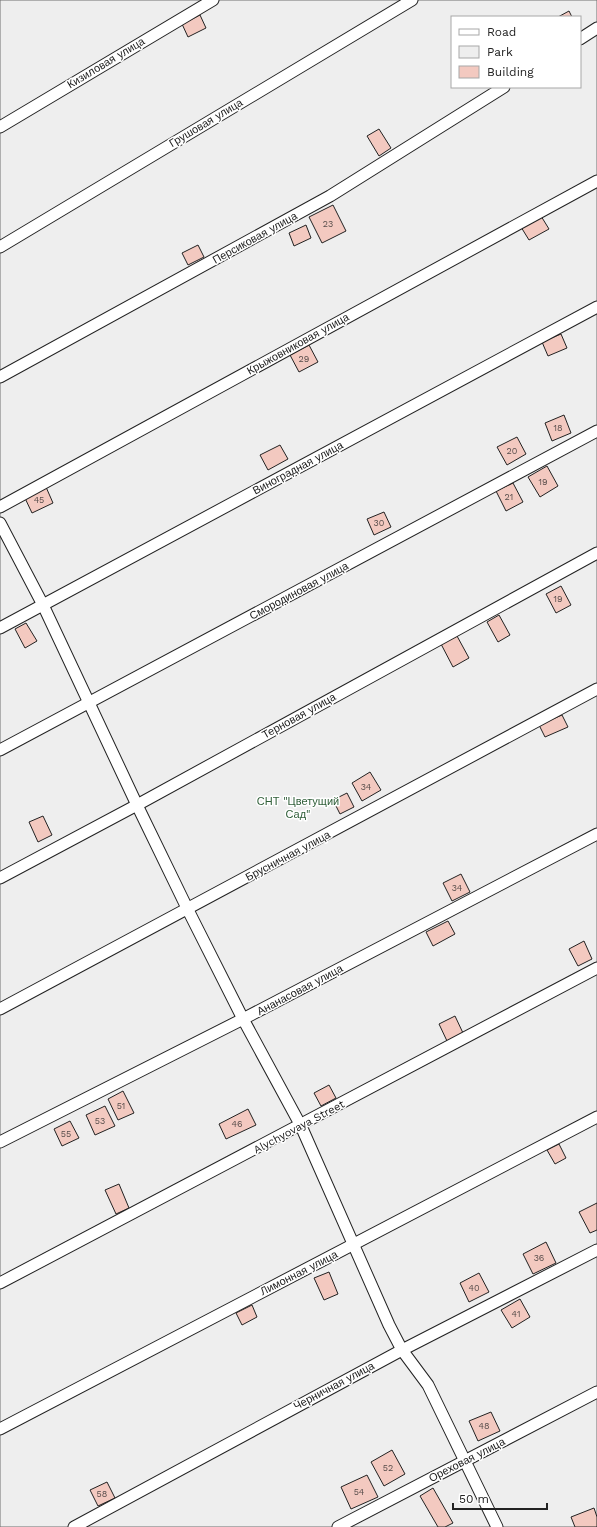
<svg xmlns="http://www.w3.org/2000/svg" width="597" height="1527" font-family="'Work Sans',sans-serif">
<style>
.green{fill:#eee;stroke:#6f6f6f;fill-rule:evenodd}
.building{fill:#f3c9c0;stroke:#222}
.lines{fill:none;stroke-linecap:round;stroke-linejoin:round}
.street-casing{stroke:#222;stroke-width:13}
.street{stroke:#fff;stroke-width:11}
.labels{text-anchor:middle;dominant-baseline:central;stroke-width:3;stroke-linejoin:round;paint-order:stroke}
.number-label{font-size:9px;fill:#564c4a}
.street-label{font-size:11px;fill:#222;stroke:#fff}
.park-label{font-size:11px;fill:#2f5e38;stroke:#fff}
</style>
<rect width="100%" height="100%" fill="#fff"/>
<path class="green" d="M0 0H597V1527H0ZM452 17H580V87H452Z"/>
<g class="building">
<polygon points="569,11 572,17 558,17"/>
<polygon points="200,15 206,28 188,37 182,24"/>
<polygon points="379,129 391,148 379,156 367,136"/>
<polygon points="333,205 346,231 322,243 309,217"/>
<polygon points="541,216 549,229 529,240 521,227"/>
<polygon points="306,225 311,238 294,246 289,233"/>
<polygon points="198,245 204,257 188,265 182,253"/>
<polygon points="561,334 567,348 548,356 542,342"/>
<polygon points="309,345 318,362 299,372 290,355"/>
<polygon points="564,415 571,433 552,441 545,423"/>
<polygon points="517,437 526,454 507,465 497,447"/>
<polygon points="280,445 288,459 268,470 260,455"/>
<polygon points="547,466 558,486 540,497 528,477"/>
<polygon points="513,483 523,502 506,511 496,491"/>
<polygon points="46,487 53,503 32,513 24,496"/>
<polygon points="384,512 391,527 374,535 367,519"/>
<polygon points="561,586 571,605 556,613 546,594"/>
<polygon points="499,615 510,635 498,642 487,622"/>
<polygon points="26,623 37,641 25,648 15,629"/>
<polygon points="457,636 469,658 453,667 441,644"/>
<polygon points="562,715 568,727 545,737 539,725"/>
<polygon points="370,772 381,790 362,801 352,783"/>
<polygon points="347,793 354,807 340,814 333,800"/>
<polygon points="43,816 52,835 38,842 29,822"/>
<polygon points="461,874 470,892 452,901 443,883"/>
<polygon points="448,921 455,934 433,946 426,932"/>
<polygon points="584,941 592,959 578,966 569,949"/>
<polygon points="455,1016 463,1033 447,1041 439,1024"/>
<polygon points="329,1085 336,1098 321,1106 314,1093"/>
<polygon points="123,1091 134,1113 118,1120 108,1099"/>
<polygon points="105,1106 115,1126 95,1135 86,1115"/>
<polygon points="248,1109 256,1125 226,1139 219,1124"/>
<polygon points="70,1121 79,1138 62,1146 54,1129"/>
<polygon points="559,1144 566,1158 555,1164 547,1150"/>
<polygon points="119,1184 129,1208 116,1214 105,1190"/>
<polygon points="597,1203 597,1230 590,1233 579,1212"/>
<polygon points="546,1242 556,1263 533,1274 523,1254"/>
<polygon points="329,1272 338,1294 324,1300 314,1278"/>
<polygon points="479,1273 489,1292 469,1302 460,1283"/>
<polygon points="520,1299 530,1317 512,1328 501,1310"/>
<polygon points="252,1305 257,1317 242,1325 236,1313"/>
<polygon points="491,1412 500,1431 478,1441 469,1421"/>
<polygon points="392,1450 405,1474 384,1486 371,1462"/>
<polygon points="367,1475 378,1497 351,1509 341,1487"/>
<polygon points="107,1482 115,1498 98,1506 90,1490"/>
<polygon points="433,1488 453,1523 445,1527 438,1527 420,1496"/>
<polygon points="594,1508 597,1517 597,1527 575,1527 571,1517"/>
</g>
<g class="lines">
<g class="street-casing">
<g id="street">
<polyline points="580,39 597,28"/>
<polyline points="0,127 213,0"/>
<polyline points="0,247 412,0"/>
<polyline points="0,377 330,196 504,87"/>
<polyline points="0,507 597,181"/>
<polyline points="0,523 43,605 137,805 188,910 243,1019 301,1126 389,1325 402,1350 428,1385 497,1527"/>
<polyline points="0,628 597,307"/>
<polyline points="0,750 597,431"/>
<polyline points="0,878 137,805 597,553"/>
<polyline points="0,1009 597,689"/>
<polyline points="0,1142 243,1019 597,834"/>
<polyline points="0,1283 597,968"/>
<polyline points="0,1429 597,1117"/>
<polyline points="74,1527 402,1350 597,1250"/>
<polyline points="338,1527 597,1392"/>
</g>
</g>
<use href="#street" class="street"/>
</g>
<g class="labels">
<g class="number-label">
<text x="328" y="224">23</text>
<text x="304" y="359">29</text>
<text x="558" y="428">18</text>
<text x="512" y="451">20</text>
<text x="543" y="482">19</text>
<text x="509" y="497">21</text>
<text x="39" y="500">45</text>
<text x="379" y="523">30</text>
<text x="558" y="599">19</text>
<text x="366" y="787">34</text>
<text x="457" y="888">34</text>
<text x="121" y="1106">51</text>
<text x="100" y="1121">53</text>
<text x="237" y="1124">46</text>
<text x="66" y="1134">55</text>
<text x="539" y="1258">36</text>
<text x="474" y="1288">40</text>
<text x="516" y="1314">41</text>
<text x="484" y="1426">48</text>
<text x="388" y="1468">52</text>
<text x="359" y="1492">54</text>
<text x="102" y="1494">58</text>
</g>
<g class="street-label">
<text transform="translate(106 63) rotate(-31)">Кизиловая улица</text>
<text transform="translate(206 123) rotate(-31)">Грушовая улица</text>
<text transform="translate(255 238) rotate(-29)">Персиковая улица</text>
<text transform="translate(298 344) rotate(-29)">Крыжовниковая улица</text>
<text transform="translate(298 468) rotate(-28)">Виноградная улица</text>
<text transform="translate(299 591) rotate(-28)">Смородиновая улица</text>
<text transform="translate(299 716) rotate(-29)">Терновая улица</text>
<text transform="translate(288 856) rotate(-28)">Брусничная улица</text>
<text transform="translate(300 990) rotate(-28)">Ананасовая улица</text>
<text transform="translate(299 1127) rotate(-28)">Alychyovaya Street</text>
<text transform="translate(299 1273) rotate(-27)">Лимонная улица</text>
<text transform="translate(334 1386) rotate(-28)">Черничная улица</text>
<text transform="translate(467 1460) rotate(-27)">Ореховая улица</text>
</g>
<g class="park-label">
<text x="298" y="801">СНТ "Цветущий<tspan x="298" dy="13">Сад"</tspan></text>
</g>
</g>
<rect x="451" y="16" width="130" height="72" fill="#ffffff" stroke="#a7a7a7"/>
<rect x="459" y="29" width="20" height="6" fill="#ffffff" stroke="#a7a7a7"/>
<text x="487" y="36" font-size="12" fill="#222222">Road</text>
<rect x="459" y="46" width="20" height="12" fill="#eeeeee" stroke="#a7a7a7"/>
<text x="487" y="56" font-size="12" fill="#222222">Park</text>
<rect x="459" y="66" width="20" height="12" fill="#f3c9c0" stroke="#a7a7a7"/>
<text x="487" y="76" font-size="12" fill="#222222">Building</text>
<path d="M453 1503v6h94v-6" fill="none" stroke="#222222" stroke-width="2"/>
<text x="459" y="1503" font-size="12" fill="#222222" stroke="#ffffff" stroke-width="3" paint-order="stroke">50 m</text>
</svg>
